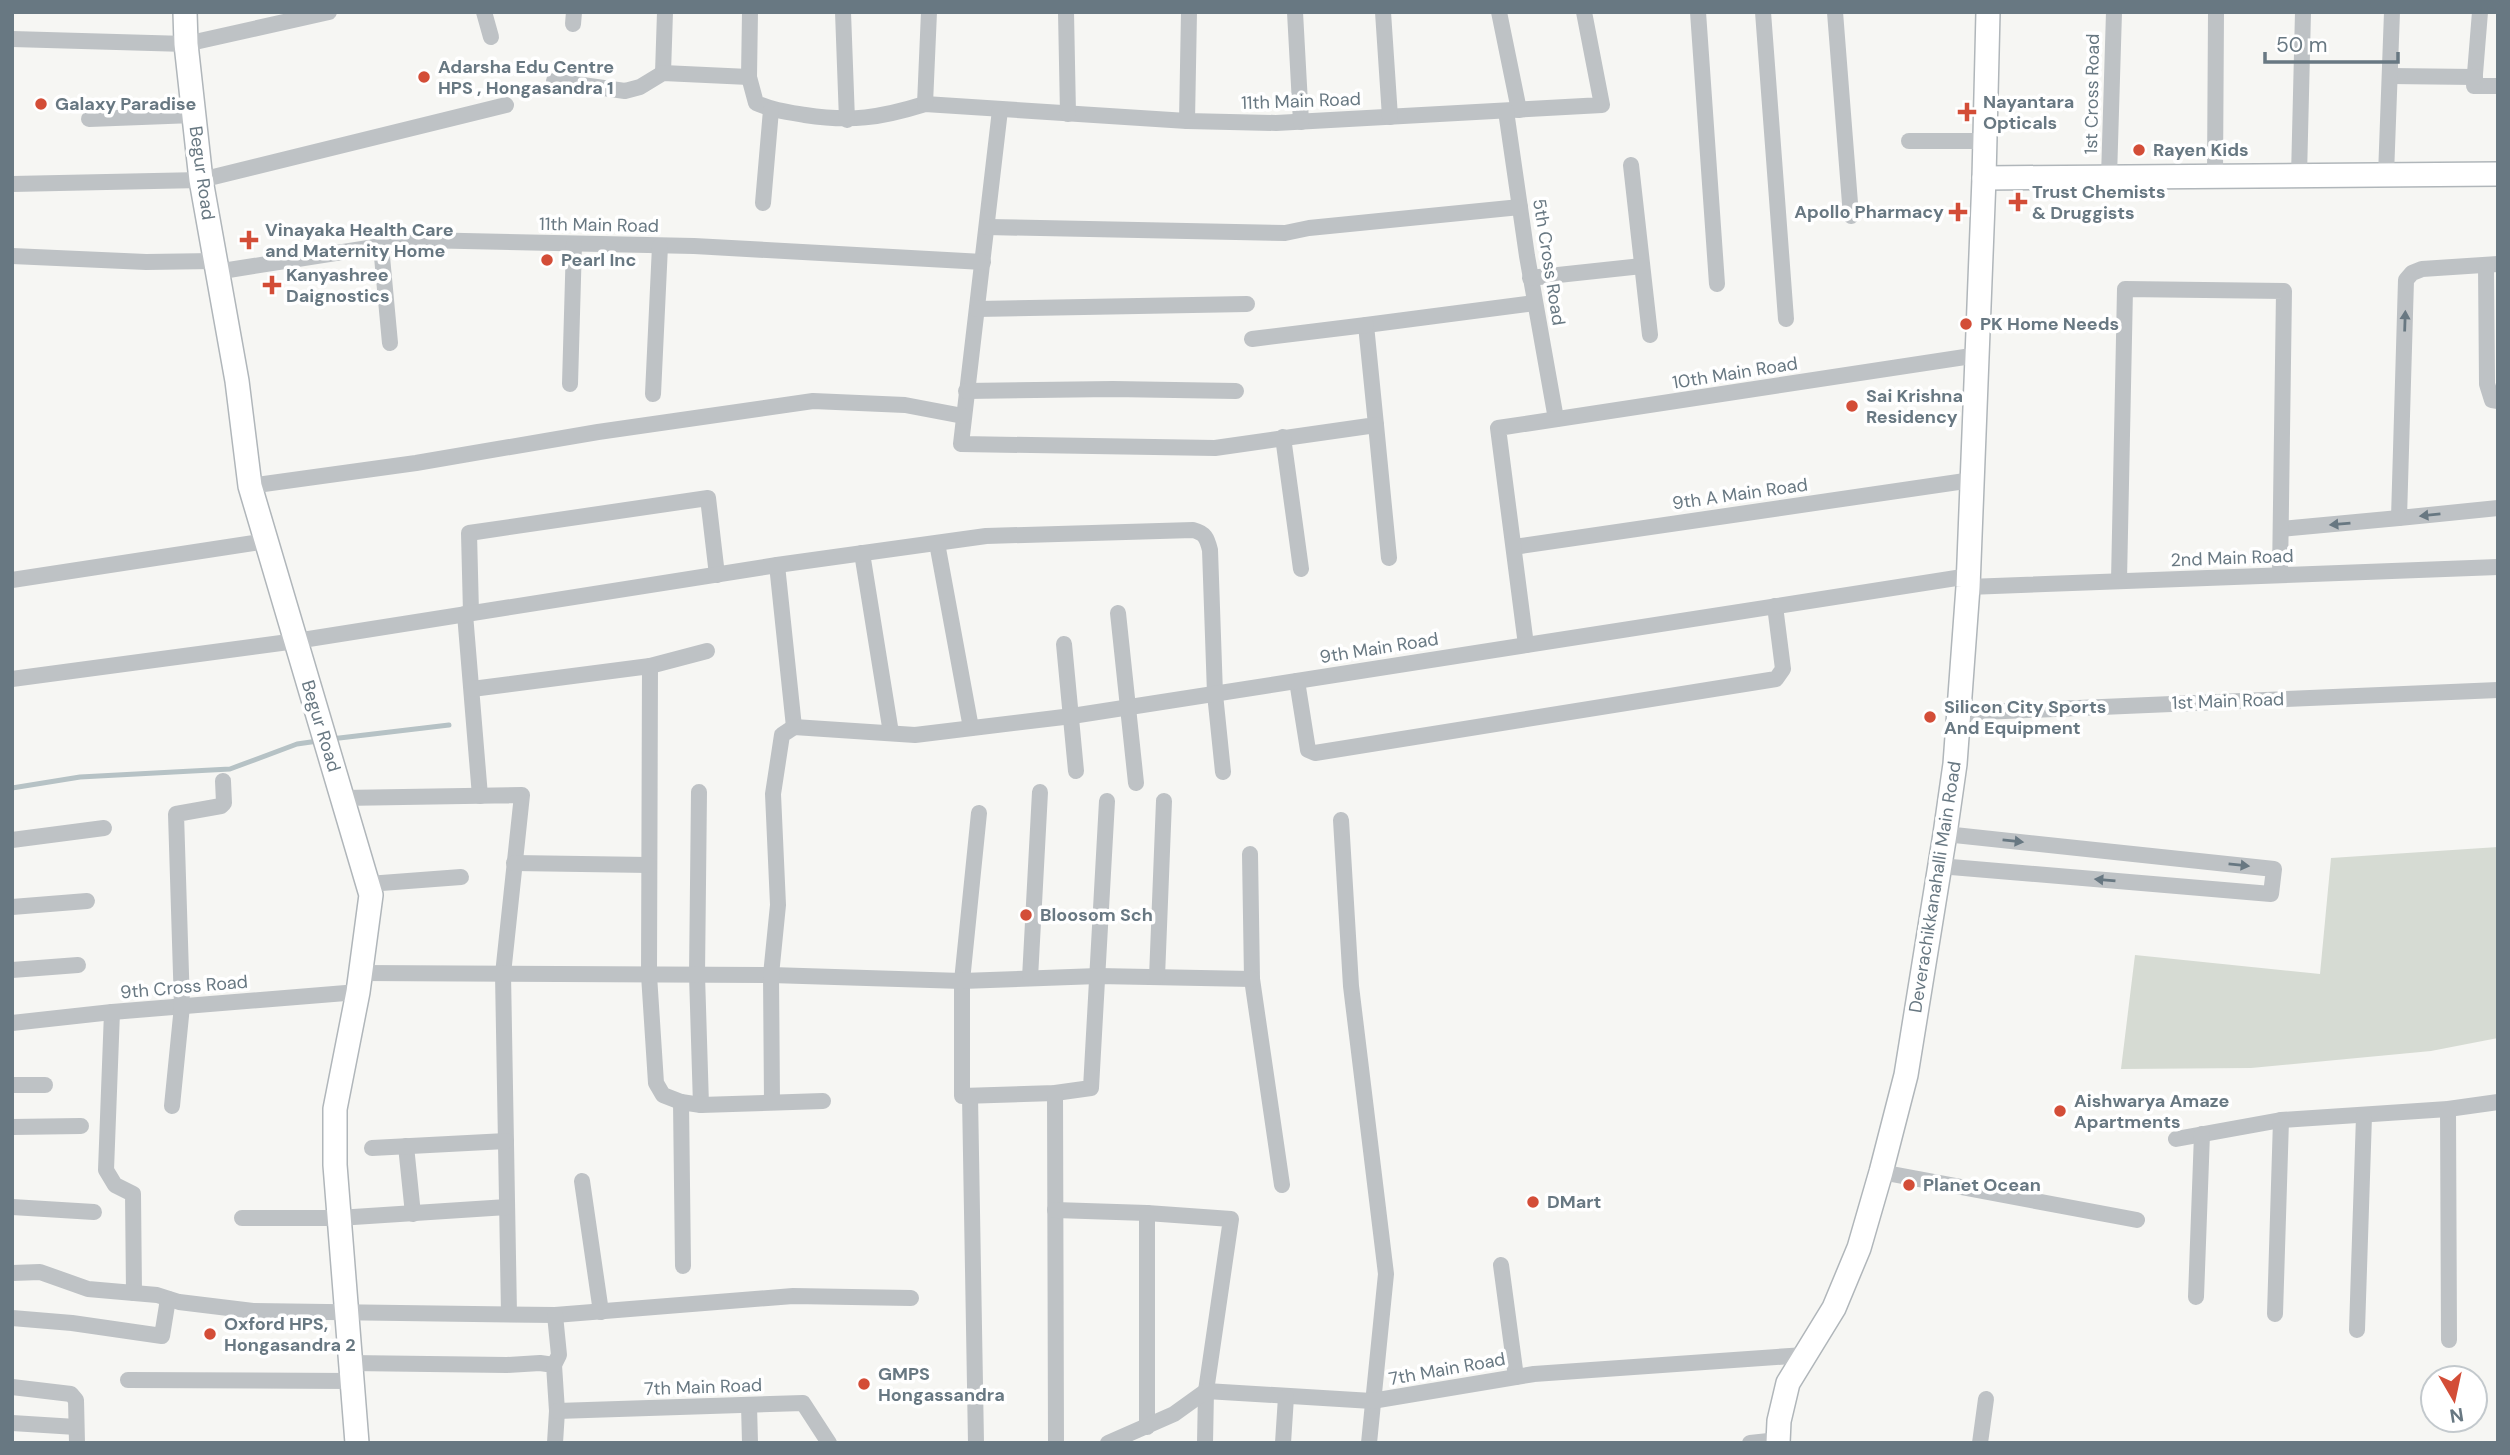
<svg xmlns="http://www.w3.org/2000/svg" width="2510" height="1455" font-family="'DM Sans',sans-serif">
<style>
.green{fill:#d6dbd3}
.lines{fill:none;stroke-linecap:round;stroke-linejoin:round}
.stream{stroke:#b6c2c5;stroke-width:5}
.secondary-casing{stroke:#b0b6ba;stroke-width:26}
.street{stroke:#bec2c5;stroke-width:16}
.secondary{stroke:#fff;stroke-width:23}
.oneway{fill:#687882}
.poi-dot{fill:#d34d37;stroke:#fff;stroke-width:2.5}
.labels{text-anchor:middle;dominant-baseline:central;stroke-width:7;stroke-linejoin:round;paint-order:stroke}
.poi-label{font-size:18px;font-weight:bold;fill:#687882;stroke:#fff;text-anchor:start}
.street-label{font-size:18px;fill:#687882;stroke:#fff}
</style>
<rect width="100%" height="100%" fill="#f6f6f3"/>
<polygon class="green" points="2498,847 2498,1038 2431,1051 2251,1068 2121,1069 2135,955 2320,974 2331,858"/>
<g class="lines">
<g class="stream">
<polyline points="331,739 449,725"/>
<polyline points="12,788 80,777 230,769 297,744 318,741"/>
</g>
<g class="secondary-casing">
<g id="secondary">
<polyline points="185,12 186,44 201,180 237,381 250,486 371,895 358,992 335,1109 335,1165 357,1443"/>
<polyline points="1984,178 2498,174"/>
<polyline points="1778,1443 1779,1421 1788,1383 1834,1308 1859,1248 1881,1172 1906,1075 1945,834 1955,764 1968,587 1984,178 1988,12"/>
</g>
</g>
<g class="street">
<polyline points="484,12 491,37"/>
<path d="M750 12 749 77 756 103C772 110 787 112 805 115 851 122 880 118 925 104L1187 121 1276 123 1602 105 1584 12"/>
<polyline points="843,12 847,120"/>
<polyline points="1066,12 1068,114"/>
<polyline points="1295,12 1301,122"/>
<polyline points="1383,12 1390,117"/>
<polyline points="1499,12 1519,110"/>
<polyline points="1698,12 1717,284"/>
<polyline points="1763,12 1786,319"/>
<polyline points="1835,12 1851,216"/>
<polyline points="2480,12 2474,86 2498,86"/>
<polyline points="573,24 574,12"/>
<polyline points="12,39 186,44 329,12"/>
<polyline points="663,73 665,12"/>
<polyline points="2390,76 2475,77"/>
<polyline points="554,81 625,91 640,87 663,73 749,77"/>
<polyline points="925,104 929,12"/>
<polyline points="1000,110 961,444 1215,448 1376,425 1366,325 1535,303"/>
<polyline points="1506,111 1527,256 1556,419"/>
<polyline points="89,119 194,115"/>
<polyline points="1187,121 1189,12"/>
<polyline points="1909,141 1985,141"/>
<polyline points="1631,165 1650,335"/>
<polyline points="2386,175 2392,12"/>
<polyline points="2215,176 2216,12"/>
<polyline points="2299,176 2303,12"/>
<polyline points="2109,177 2114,12"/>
<polyline points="12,184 201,180 506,105"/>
<polyline points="763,203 771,110"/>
<polyline points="987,227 1285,233 1309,228 1520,207"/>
<polyline points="381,246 390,343"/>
<polyline points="12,256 146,262 214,261"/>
<polyline points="2498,264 2422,269 2412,273 2406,280 2399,518 2498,508"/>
<polyline points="2486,266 2487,384 2492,400 2498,401"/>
<polyline points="216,272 419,240 694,246 983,262"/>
<polyline points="1530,278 1642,266"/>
<polyline points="977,309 1247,304"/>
<polyline points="1252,339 1366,325"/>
<polyline points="570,384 574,244"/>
<polyline points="966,391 1113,389 1236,391"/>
<polyline points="653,394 660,246"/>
<polyline points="1376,425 1389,558"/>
<polyline points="1283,437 1301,569"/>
<polyline points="250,486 416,463 598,432 813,401 905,405 963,416"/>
<polyline points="2281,529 2399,518"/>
<polyline points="937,543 971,728"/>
<polyline points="1514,547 1972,480"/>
<polyline points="862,553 891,733"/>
<polyline points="777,565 794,727"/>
<polyline points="12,580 267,541"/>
<polyline points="2119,581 2125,289 2284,291 2280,575"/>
<polyline points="1968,587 2498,567"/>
<polyline points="471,613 469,533 708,498 717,575"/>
<polyline points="1118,613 1136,783"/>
<polyline points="465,614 480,796"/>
<polyline points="1064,644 1076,771"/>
<polyline points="1526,645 1498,428 1978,355"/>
<polyline points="650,666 707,651"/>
<path d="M12 679 296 641 777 565 986 536 1193 530C1205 533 1207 538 1210 550L1215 694 1223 772"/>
<polyline points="1297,681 1308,750 1315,753 1776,679 1783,669 1775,606"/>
<polyline points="472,689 650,666 649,975 656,1083 663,1095 681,1102"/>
<polyline points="1959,713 2498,690"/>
<polyline points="794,727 915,735 1072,716 1969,576"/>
<polyline points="699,792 697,975 701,1105"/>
<polyline points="342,798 522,795 503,974 509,1314"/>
<polyline points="979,813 962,981 962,1096 1055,1093 1091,1088 1107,801"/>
<polyline points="1341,820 1351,986 1386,1274 1369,1443"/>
<polyline points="12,840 104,828"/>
<polyline points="1250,854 1252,979 1282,1185"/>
<polyline points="514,863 649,865"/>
<polyline points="1939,866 2271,894 2274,869 1945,834"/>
<polyline points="368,884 461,877"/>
<polyline points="12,907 87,901"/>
<polyline points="12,970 78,965"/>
<polyline points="361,973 771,975 962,981 1098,976 1252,979"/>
<polyline points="1157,977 1164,801"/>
<polyline points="1030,978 1040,792"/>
<polyline points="112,1012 106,1170 115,1185 133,1194 134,1293"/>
<polyline points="12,1023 112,1012 358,992"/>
<polyline points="12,1085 45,1085"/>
<polyline points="1055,1093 1056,1443"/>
<polyline points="970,1096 976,1443"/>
<polyline points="772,1102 771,975 778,905 773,794 782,735 794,727"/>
<polyline points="172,1106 182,1006 176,814 221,806 224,803 223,781"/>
<polyline points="2448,1109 2449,1340"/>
<polyline points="12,1127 81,1126"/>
<polyline points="2176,1139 2281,1120 2448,1109 2498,1102"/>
<polyline points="406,1146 413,1214"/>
<polyline points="372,1148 506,1141"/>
<polyline points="1881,1172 2137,1220"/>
<polyline points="582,1181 601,1312"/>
<polyline points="12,1207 94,1212"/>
<polyline points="1055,1210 1147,1213 1231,1219 1206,1391 1205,1443"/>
<polyline points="1147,1213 1147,1427"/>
<polyline points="242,1218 338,1218 507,1207"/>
<polyline points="1501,1265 1516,1377"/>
<polyline points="683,1266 681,1102 701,1105 823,1101"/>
<polyline points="12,1273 40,1272 88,1289 157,1295 179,1302 253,1311 555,1315 793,1296 911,1298"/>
<polyline points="2196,1297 2202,1134"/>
<polyline points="2275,1314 2281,1120"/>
<polyline points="12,1318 72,1323 162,1336 168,1299"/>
<polyline points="2357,1330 2364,1116"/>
<polyline points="350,1363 507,1365 540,1363 554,1365 557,1411 555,1443"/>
<polyline points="554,1365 559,1355 555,1315"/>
<polyline points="128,1380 351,1381"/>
<polyline points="12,1387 71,1394 76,1400 77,1443"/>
<polyline points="749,1405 750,1443"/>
<polyline points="557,1411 803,1403 829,1443"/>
<polyline points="12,1423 76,1427"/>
<polyline points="1108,1443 1174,1414 1206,1391 1372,1401 1534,1374 1805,1355"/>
<polyline points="1283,1443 1286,1397"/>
<polyline points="1750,1443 1778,1440"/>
<polyline points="1980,1443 1986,1399"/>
</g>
<use href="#secondary" class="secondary"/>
</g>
<defs><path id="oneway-solid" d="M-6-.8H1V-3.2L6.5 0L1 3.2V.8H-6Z" transform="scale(1.75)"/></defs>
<g class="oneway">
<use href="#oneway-solid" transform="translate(2405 321) rotate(-88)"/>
<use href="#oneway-solid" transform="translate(2430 515) rotate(174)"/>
<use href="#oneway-solid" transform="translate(2340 524) rotate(175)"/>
<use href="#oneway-solid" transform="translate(2013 841) rotate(6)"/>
<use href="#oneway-solid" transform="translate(2239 865) rotate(6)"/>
<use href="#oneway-solid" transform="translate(2105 880) rotate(-175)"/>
</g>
<g class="poi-dot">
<circle cx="424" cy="77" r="7"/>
<circle cx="41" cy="104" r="7"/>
<path d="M1963.5 101.5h7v7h7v7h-7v7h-7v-7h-7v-7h7z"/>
<circle cx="2139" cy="150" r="7"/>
<path d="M2014.5 191.5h7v7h7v7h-7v7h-7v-7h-7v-7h7z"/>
<path d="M1954.5 201.5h7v7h7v7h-7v7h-7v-7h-7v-7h7z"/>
<path d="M245.5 229.5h7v7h7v7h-7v7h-7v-7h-7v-7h7z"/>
<circle cx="547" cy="260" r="7"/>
<path d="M268.5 274.5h7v7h7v7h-7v7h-7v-7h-7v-7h7z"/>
<circle cx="1966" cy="324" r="7"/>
<circle cx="1852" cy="406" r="7"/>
<circle cx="1930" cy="717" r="7"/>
<circle cx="1026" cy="915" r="7"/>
<circle cx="2060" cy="1111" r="7"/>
<circle cx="1909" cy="1185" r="7"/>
<circle cx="1533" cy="1202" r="7"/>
<circle cx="210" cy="1334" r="7"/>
<circle cx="864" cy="1384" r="7"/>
</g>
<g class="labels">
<g class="poi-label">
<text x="438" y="67">Adarsha Edu Centre<tspan x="438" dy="21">HPS , Hongasandra 1</tspan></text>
<text x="1983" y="102">Nayantara<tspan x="1983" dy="21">Opticals</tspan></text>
<text x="55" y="104">Galaxy Paradise</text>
<text x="2153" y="150">Rayen Kids</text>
<text x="2032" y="192">Trust Chemists<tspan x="2032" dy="21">&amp; Druggists</tspan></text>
<text x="1944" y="212" text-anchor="end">Apollo Pharmacy</text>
<text x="265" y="230">Vinayaka Health Care<tspan x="265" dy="21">and Maternity Home</tspan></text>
<text x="561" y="260">Pearl Inc</text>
<text x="286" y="275">Kanyashree<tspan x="286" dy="21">Daignostics</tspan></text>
<text x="1980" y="324">PK Home Needs</text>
<text x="1866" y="396">Sai Krishna<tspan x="1866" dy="21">Residency</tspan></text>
<text x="1944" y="707">Silicon City Sports<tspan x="1944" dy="21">And Equipment</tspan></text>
<text x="1040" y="915">Bloosom Sch</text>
<text x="2074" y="1101">Aishwarya Amaze<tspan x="2074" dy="21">Apartments</tspan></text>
<text x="1923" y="1185">Planet Ocean</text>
<text x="1547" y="1202">DMart</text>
<text x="224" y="1324">Oxford HPS,<tspan x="224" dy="21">Hongasandra 2</tspan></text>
<text x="878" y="1374">GMPS<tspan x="878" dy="21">Hongassandra</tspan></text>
</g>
<g class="street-label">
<text transform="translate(2092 94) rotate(-89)">1st Cross Road</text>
<text transform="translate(1301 101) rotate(-2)">11th Main Road</text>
<text transform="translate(202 173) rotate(82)">Begur Road</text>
<text transform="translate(599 225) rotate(1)">11th Main Road</text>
<text transform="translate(1549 262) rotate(81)">5th Cross Road</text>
<text transform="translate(1735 373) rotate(-9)">10th Main Road</text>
<text transform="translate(1740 494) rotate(-8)">9th A Main Road</text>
<text transform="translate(2232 558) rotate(-2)">2nd Main Road</text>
<text transform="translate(1379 648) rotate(-9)">9th Main Road</text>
<text transform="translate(2228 701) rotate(-2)">1st Main Road</text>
<text transform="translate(321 726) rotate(73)">Begur Road</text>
<text transform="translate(1935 887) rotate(-81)">Deverachikkanahalli Main Road</text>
<text transform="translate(184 987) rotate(-5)">9th Cross Road</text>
<text transform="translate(1447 1369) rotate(-10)">7th Main Road</text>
<text transform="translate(703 1387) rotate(-2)">7th Main Road</text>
</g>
</g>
<rect width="2510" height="1455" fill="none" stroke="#687882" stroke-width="28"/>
<g transform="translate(2454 1399) rotate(171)"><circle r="33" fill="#ffffff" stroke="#c3c9cd" stroke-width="2"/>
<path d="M0-5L12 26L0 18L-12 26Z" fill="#d34d37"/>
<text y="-10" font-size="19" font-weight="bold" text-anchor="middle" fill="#687882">N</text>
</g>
<path d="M2265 52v10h133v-10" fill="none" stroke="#687882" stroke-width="3.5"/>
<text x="2276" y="52" font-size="21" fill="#687882" stroke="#ffffff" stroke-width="5" paint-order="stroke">50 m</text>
</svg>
